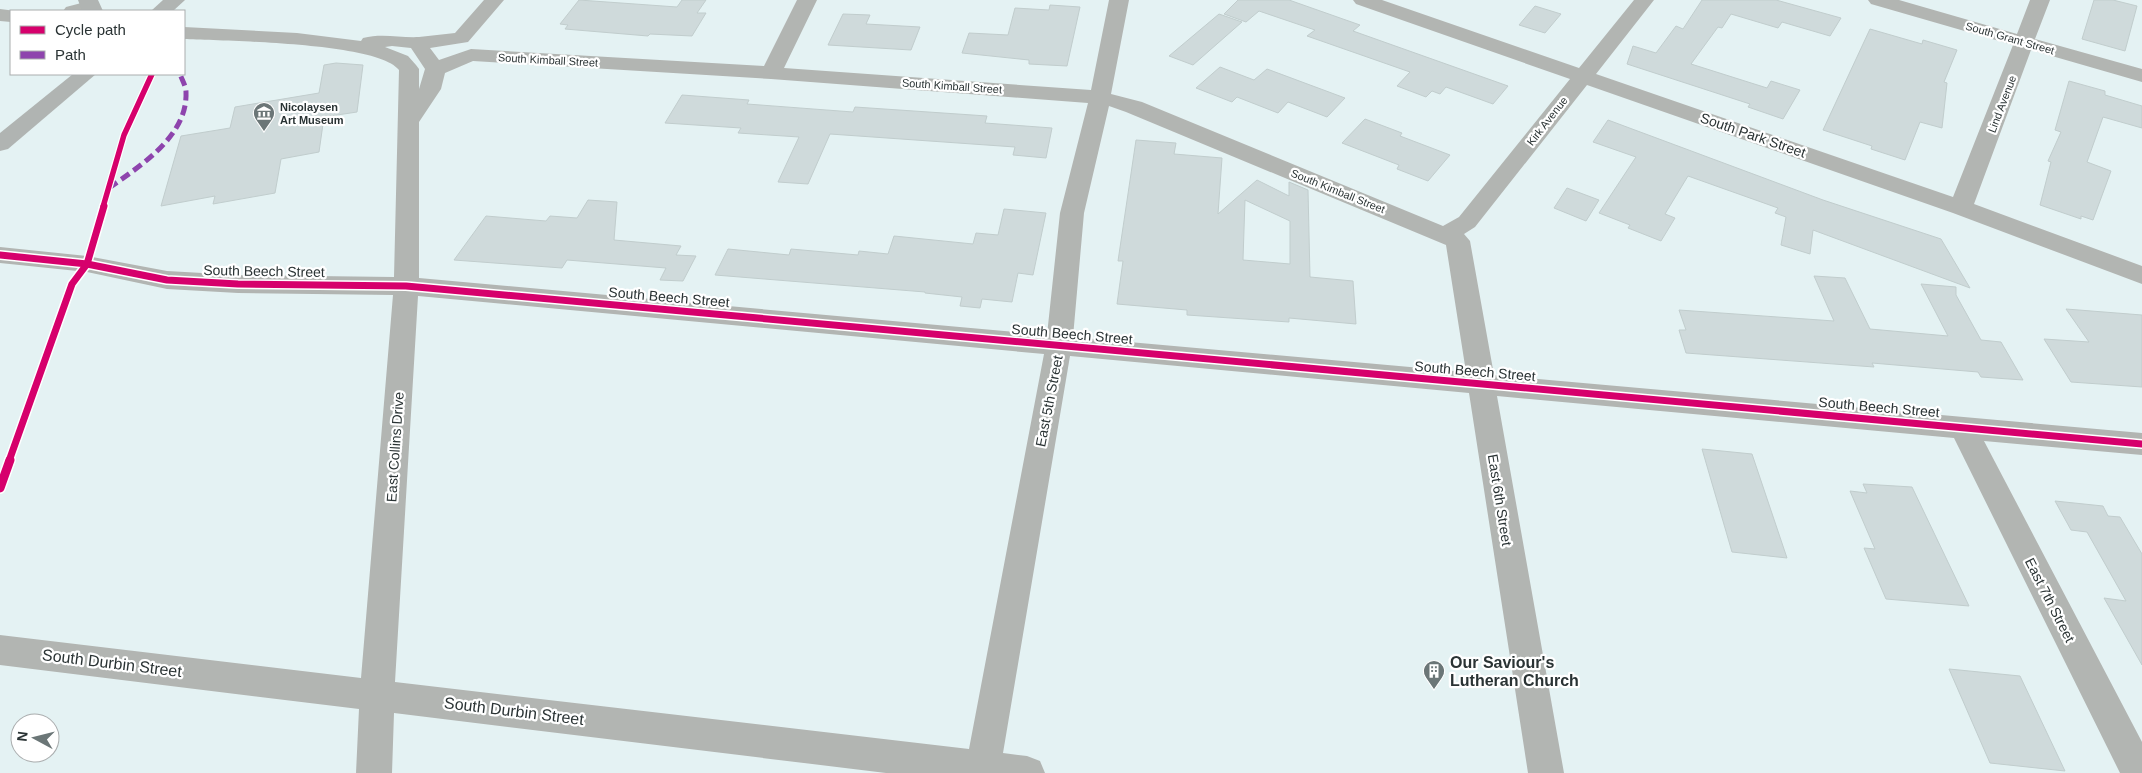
<svg xmlns="http://www.w3.org/2000/svg" width="2142" height="773" font-family="Helvetica,sans-serif">
<style>
.building{fill:#cfdadb;stroke:#c1cdcd;fill-rule:evenodd}
.lines{fill:none;stroke-linecap:round;stroke-linejoin:round}
.street{fill:#b2b5b2;fill-rule:evenodd}
.secondary{fill:#b0b4b2;fill-rule:evenodd}
.quiet{stroke:#8e44ad;stroke-width:5;stroke-dasharray:10 5;stroke-linecap:butt}
.cycleway-far2-casing{stroke:#fff;stroke-width:8}
.cycleway-far1-casing{stroke:#fff;stroke-width:10}
.cycleway-casing{stroke:#fff;stroke-width:12}
.cycleway-far2{stroke:#d6006c;stroke-width:5.5}
.cycleway-far1{stroke:#d6006c;stroke-width:7}
.cycleway{stroke:#d6006c;stroke-width:9}
.labels{text-anchor:middle;dominant-baseline:central;stroke-width:4.5;stroke-linejoin:round;paint-order:stroke}
.far-street-label{font-size:11px;fill:#2a3334;stroke:#fff}
.far-poi-label{font-size:11px;font-weight:bold;fill:#2a3334;stroke:#fff;text-anchor:start}
.street-label{font-size:14px;fill:#2a3334;stroke:#fff}
.near-poi-label{font-size:16px;font-weight:bold;fill:#2a3334;stroke:#fff;text-anchor:start}
.near-street-label{font-size:16px;fill:#2a3334;stroke:#fff}
</style>
<rect width="100%" height="100%" fill="#e4f2f3"/>
<g class="building">
<polygon points="579,0 677,7 682,0 706,0 697,13 706,13 692,36 650,34 648,36 565,29 568,25 560,24"/>
<polygon points="1238,0 1289,0 1360,25 1353,31 1508,86 1493,104 1446,87 1440,94 1432,91 1426,97 1397,86 1410,72 1307,36 1315,30 1259,11 1246,22 1224,14"/>
<polygon points="1702,0 1776,0 1841,18 1830,36 1782,22 1778,28 1731,14 1722,28 1718,27 1691,64 1767,88 1771,81 1800,90 1783,119 1748,107 1750,104 1627,64 1633,46 1656,53 1676,26 1683,29"/>
<polygon points="2094,0 2113,0 2137,6 2125,51 2082,39"/>
<polygon points="1050,5 1080,7 1067,66 1029,64 1029,60 962,53 969,33 1008,35 1015,8 1049,10"/>
<polygon points="1535,6 1561,14 1545,33 1519,25"/>
<polygon points="843,14 870,15 866,24 920,27 911,50 828,45"/>
<polygon points="1219,14 1242,22 1193,65 1169,56"/>
<polygon points="1870,29 1922,44 1923,40 1957,50 1944,82 1947,83 1942,128 1920,122 1905,160 1871,149 1872,146 1823,130"/>
<polygon points="336,63 363,65 357,112 324,117 319,152 281,159 275,193 213,204 215,196 161,206 181,136 230,128 235,107 319,93 324,65"/>
<polygon points="1220,67 1254,80 1267,69 1345,98 1327,117 1288,102 1278,113 1237,97 1232,102 1196,88"/>
<polygon points="2069,81 2105,91 2105,95 2142,106 2142,128 2103,117 2087,162 2111,171 2093,220 2081,216 2081,219 2040,205 2051,162 2048,161 2061,132 2055,130"/>
<polygon points="682,95 749,100 747,104 853,112 855,107 987,116 985,123 1052,128 1046,158 1013,155 1015,147 830,134 808,184 778,182 799,137 738,133 741,128 665,123"/>
<polygon points="1365,119 1402,133 1400,136 1450,155 1428,181 1397,169 1399,165 1342,143"/>
<polygon points="1608,120 1823,200 1941,239 1970,288 1813,230 1810,254 1781,245 1786,217 1775,213 1778,208 1688,176 1665,214 1675,218 1661,241 1628,228 1630,225 1599,213 1636,157 1593,142"/>
<path d="M1136 140 1176 143 1174 154 1222 158 1218 214 1257 180 1289 196V182L1308 190 1310 277 1353 281 1356 324 1289 318V322L1187 315V310L1117 304 1123 261H1118ZM1245 200 1290 221V264L1243 260Z"/>
<polygon points="1567,188 1599,200 1586,221 1554,208"/>
<polygon points="588,200 617,202 614,240 681,246 676,255 696,256 683,281 660,280 666,268 567,260 562,268 454,260 486,216 546,221 550,216 577,218"/>
<polygon points="1004,209 1046,213 1033,275 1018,273 1012,302 982,299 980,308 960,306 962,297 925,293 925,292 715,275 728,249 789,255 791,249 858,255 859,251 888,254 894,236 973,244 976,233 998,235"/>
<polygon points="1814,276 1845,278 1870,329 1948,336 1921,284 1956,287 1956,295 1981,340 2001,342 2023,380 1981,377 1978,372 1872,363 1874,367 1686,353 1679,330 1686,330 1679,310 1834,321"/>
<polygon points="2066,309 2142,315 2142,387 2071,382 2044,339 2089,342"/>
<polygon points="1702,449 1752,454 1787,558 1732,552"/>
<polygon points="1863,484 1912,487 1969,606 1886,599 1864,548 1875,549 1850,491 1867,493"/>
<polygon points="2055,501 2103,506 2108,516 2120,517 2142,554 2142,665 2104,598 2126,601 2087,532 2071,530"/>
<polygon points="1949,669 2020,676 2065,771 1990,763"/>
</g>
<g class="lines">
<g class="street">
<path d="M484 0H504L468 42 430 48 439 60 471 49 764 66 797 0H817L784 68 1091 90 1109 0H1129L1111 94 1142 102 1443 226 1459 217 1570 79 1356 4 1353 0H1382L1579 68 1634 0H1654L1596 74 1953 197 2013 45 1871 4 1868 0H1899L2017 34 2030 0H2050L2035 39 2142 69V82L2031 50 1974 204 2142 266V284L1953 213 1587 85 1475 227 1464 234 1470 241 1494 375 2142 433V455L1984 441 2142 742V773H2120L1954 438 1497 396 1564 773H1528L1469 393 1070 356 1003 753 1027 756 1040 761 1045 773H886L394 713 392 773H356L359 709 0 665V635L361 678 393 295 238 293 167 289 87 272 0 263V247L87 256 167 271 238 275 394 277 399 70C378 42 223 41 184 39V27L297 33 361 41 363 38C382 33 400 38 419 37 431 36 443 34 455 33ZM392 46 411 48 425 69 419 89V69L416 65 408 56 385 47ZM473 61 771 79 1088 103 1060 213 1047 335 419 278V122L441 89 445 73ZM1109 106 1126 112 1446 245 1466 372 1073 337 1084 213ZM418 296 1044 354 969 749 395 682Z"/>
<polygon points="89,1 96,3 99,7 96,11 63,11 66,7"/>
<polygon points="0,9 16,11 11,11 11,22 0,21"/>
</g>
<g class="secondary">
<polygon points="78,0 98,0 103,11 82,11"/>
<polygon points="163,0 185,0 173,11 151,11"/>
<polygon points="73,74 96,74 8,149 0,151 0,133"/>
</g>
<path class="quiet" d="M109 188C140 166 188 136 186 92 186 86 182 80 180 74"/>
<g class="cycleway-far2-casing">
<polyline id="cycleway-far2" points="103,207 124,135 152,74"/>
</g>
<g class="cycleway-far1-casing">
<g id="cycleway-far1">
<polyline points="0,255 87,264 167,280 238,284 406,286 2142,444"/>
<polyline points="9,461 72,284 87,264 104,206"/>
</g>
</g>
<g class="cycleway-casing">
<polyline id="cycleway" points="0,488 10,460"/>
</g>
<use href="#cycleway-far2" class="cycleway-far2"/>
<use href="#cycleway-far1" class="cycleway-far1"/>
<use href="#cycleway" class="cycleway"/>
</g>
<defs>
<g id="museum-pin" transform="scale(1.125)"><path d="M0 17L-7.5 6A9.5 9.5 0 1 1 7.5 6Z" fill="#6b7677" stroke="#fff"/><path d="M0-6L6-3V-2H-6V-3ZM-5-1h2V3h-2ZM-1-1h2V3h-2ZM3-1h2V3H3ZM-6 4H6V6H-6Z" fill="#fff"/></g>
<g id="building-pin" transform="scale(1.125)"><path d="M0 17L-7.5 6A9.5 9.5 0 1 1 7.5 6Z" fill="#6b7677" stroke="#fff"/><path d="M-4-6H4V6H1V3H-1V6H-4ZM-2.5-4.3h1.7v1.8h-1.7ZM.8-4.3h1.7v1.8H.8ZM-2.5-1h1.7V.8h-1.7ZM.8-1h1.7V.8H.8Z" fill="#fff"/></g>
</defs>
<g fill-rule="evenodd">
<use href="#museum-pin" x="264" y="113"/>
<use href="#building-pin" x="1434" y="671"/>
</g>
<g class="labels">
<g class="far-street-label">
<text transform="translate(2010 38) rotate(16)">South Grant Street</text>
<text transform="translate(548 60) rotate(3)">South Kimball Street</text>
<text transform="translate(952 86) rotate(4)">South Kimball Street</text>
<text transform="translate(2002 104) rotate(-69)">Lind Avenue</text>
<text transform="translate(1547 121) rotate(-52)">Kirk Avenue</text>
<text transform="translate(1338 191) rotate(22)">South Kimball Street</text>
</g>
<g class="far-poi-label">
<text x="280" y="107">Nicolaysen<tspan x="280" dy="13">Art Museum</tspan></text>
</g>
<g class="street-label">
<text transform="translate(1753 135) rotate(19)">South Park Street</text>
<text transform="translate(264 271) rotate(1)">South Beech Street</text>
<text transform="translate(669 297) rotate(5)">South Beech Street</text>
<text transform="translate(1072 334) rotate(5)">South Beech Street</text>
<text transform="translate(1475 371) rotate(5)">South Beech Street</text>
<text transform="translate(1049 401) rotate(-79)">East 5th Street</text>
<text transform="translate(1879 407) rotate(5)">South Beech Street</text>
<text transform="translate(395 447) rotate(-86)">East Collins Drive</text>
<text transform="translate(1500 500) rotate(81)">East 6th Street</text>
<text transform="translate(2050 600) rotate(63)">East 7th Street</text>
</g>
<g class="near-poi-label">
<text x="1450" y="662">Our Saviour's<tspan x="1450" dy="18">Lutheran Church</tspan></text>
</g>
<g class="near-street-label">
<text transform="translate(112 663) rotate(7)">South Durbin Street</text>
<text transform="translate(514 711) rotate(7)">South Durbin Street</text>
</g>
</g>
<rect x="10" y="10" width="175" height="65" fill="#ffffff" stroke="#aaadae"/>
<rect x="20" y="26" width="25" height="8" fill="#d6006c" stroke="#aaadae"/>
<text x="55" y="35" font-size="15" fill="#2a3334">Cycle path</text>
<rect x="20" y="51" width="25" height="8" fill="#8e44ad" stroke="#aaadae"/>
<text x="55" y="60" font-size="15" fill="#2a3334">Path</text>
<g transform="translate(35 738) rotate(277)"><circle r="24" fill="#ffffff" stroke="#aaadae"/>
<path d="M0-4L9 19L0 12L-9 19Z" fill="#6b7677"/>
<text y="-8" font-size="14" font-weight="bold" text-anchor="middle" fill="#2a3334">N</text>
</g>
</svg>
